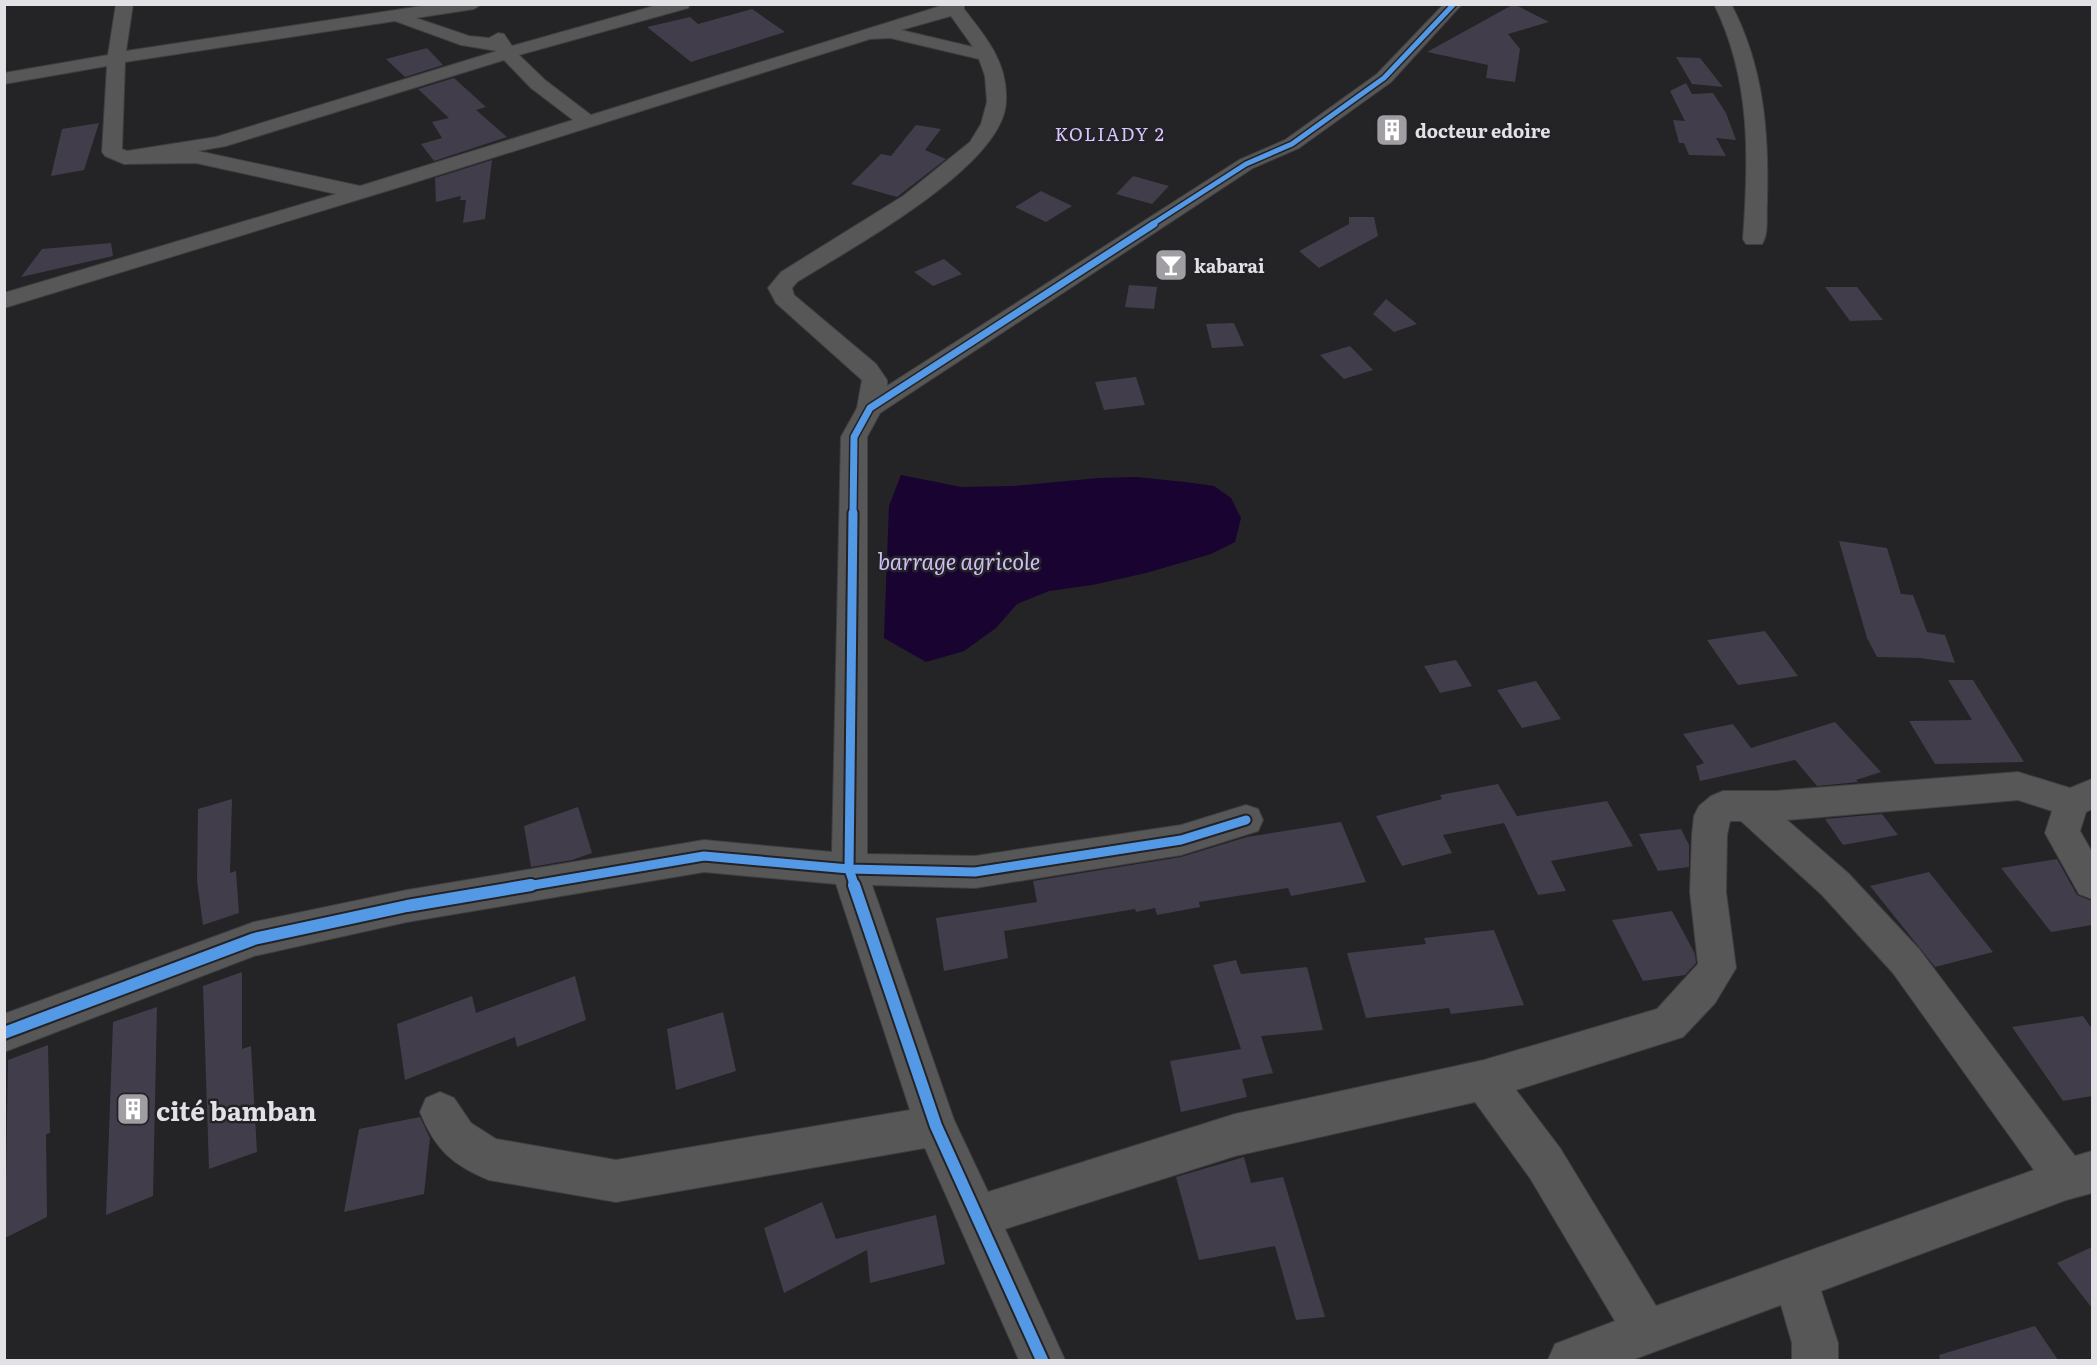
<svg xmlns="http://www.w3.org/2000/svg" width="2097" height="1365" font-family="Literata,serif">
<style>
.water{fill:#180331}
.building{fill:#423d4a}
.lines{fill:none;stroke-linecap:round;stroke-linejoin:round}
.street-casing{stroke:#3f3e40;stroke-width:2}
.street{fill:#575757;fill-rule:evenodd}
.cycleway-far3-casing{stroke:#232227;stroke-width:8}
.cycleway-far2-casing{stroke:#232227;stroke-width:10}
.cycleway-far1-casing{stroke:#232227;stroke-width:13}
.cycleway-casing{stroke:#232227;stroke-width:16}
.cycleway-far3{stroke:#5399e6;stroke-width:5}
.cycleway-far2{stroke:#5399e6;stroke-width:7}
.cycleway-far1{stroke:#5399e6;stroke-width:9}
.cycleway{stroke:#5399e6;stroke-width:12}
.labels{text-anchor:middle;dominant-baseline:central;stroke-width:5;stroke-linejoin:round;paint-order:stroke}
.far-poi-label{font-size:18px;font-weight:bold;fill:#e2e1e5;stroke:#232227;text-anchor:start}
.far-neighbourhood-label{font-size:18px;letter-spacing:1.5px;fill:#d8c5fe;stroke:#232227}
.water-label{font-size:22px;font-style:italic;fill:#cfbdf4;stroke:#232227}
.near-poi-label{font-size:26px;font-weight:bold;fill:#e2e1e5;stroke:#232227;text-anchor:start}
</style>
<rect width="100%" height="100%" fill="#242326"/>
<polygon class="water" points="901,475 961,487 1014,486 1099,478 1136,477 1185,482 1214,486 1231,498 1241,518 1235,542 1211,554 1146,573 1092,585 1049,591 1017,604 996,628 964,651 926,662 884,638 889,506"/>
<g class="building">
<polygon points="1514,4 1549,22 1508,34 1520,49 1515,82 1486,78 1488,65 1427,52"/>
<polygon points="752,9 785,32 691,62 647,27 690,17 698,24"/>
<polygon points="427,48 443,65 405,77 386,59"/>
<polygon points="1676,57 1700,58 1723,87 1692,84"/>
<polygon points="454,78 486,107 476,110 507,137 434,161 421,144 442,138 432,122 449,118 418,89"/>
<polygon points="1686,83 1692,94 1713,93 1726,113 1736,140 1716,138 1726,156 1689,155 1684,143 1679,143 1673,120 1685,121 1670,91"/>
<polygon points="99,123 84,170 51,176 62,129"/>
<polygon points="916,125 941,129 925,150 946,159 897,197 851,184 881,154 891,156"/>
<polygon points="492,160 485,219 463,223 466,200 460,200 461,196 436,202 435,178"/>
<polygon points="1133,176 1169,186 1152,204 1116,194"/>
<polygon points="1041,191 1072,206 1046,222 1015,207"/>
<polygon points="1349,217 1374,217 1378,236 1319,268 1299,251 1349,224"/>
<polygon points="111,243 113,256 21,277 42,249"/>
<polygon points="944,259 962,274 933,286 914,272"/>
<polygon points="1129,285 1157,287 1154,309 1125,307"/>
<polygon points="1825,287 1857,287 1883,320 1850,321"/>
<polygon points="1386,299 1417,324 1394,332 1373,314"/>
<polygon points="1234,323 1244,346 1212,348 1206,324"/>
<polygon points="1350,346 1373,370 1344,379 1320,355"/>
<polygon points="1136,377 1145,405 1104,410 1095,382"/>
<polygon points="1839,541 1887,548 1901,594 1913,595 1927,632 1945,635 1955,663 1920,658 1877,657 1867,638"/>
<polygon points="1765,631 1798,676 1738,685 1707,640"/>
<polygon points="1456,660 1472,686 1440,693 1424,666"/>
<polygon points="1948,680 1973,680 2024,762 1935,764 1909,721 1972,720"/>
<polygon points="1536,681 1561,719 1522,728 1497,690"/>
<polygon points="1835,722 1881,772 1856,780 1858,782 1817,786 1795,760 1700,781 1696,766 1704,763 1683,734 1733,724 1751,748"/>
<polygon points="1498,784 1517,816 1607,801 1633,846 1551,861 1566,891 1538,895 1504,823 1443,835 1452,853 1402,866 1376,816 1442,799 1440,795"/>
<polygon points="232,799 230,873 236,871 239,913 203,925 197,881 198,809"/>
<polygon points="578,807 592,853 572,860 531,867 524,826"/>
<polygon points="1882,814 1898,835 1843,845 1825,819"/>
<polygon points="1341,822 1366,882 1291,896 1288,888 1199,902 1200,907 1157,915 1155,908 1136,912 1135,909 1004,931 1008,958 944,971 936,918 1037,902 1033,881 1181,857 1247,837"/>
<polygon points="1681,829 1689,845 1689,867 1658,871 1639,834"/>
<polygon points="2057,859 2077,895 2092,901 2092,925 2051,932 2001,868"/>
<polygon points="1929,872 1993,952 1935,967 1870,886"/>
<polygon points="1672,911 1695,954 1696,963 1685,975 1643,981 1612,920"/>
<polygon points="1494,930 1524,1005 1451,1014 1449,1008 1366,1018 1347,953 1426,944 1424,938"/>
<polygon points="1236,960 1241,974 1307,967 1323,1030 1261,1036 1273,1073 1242,1079 1247,1097 1181,1112 1170,1061 1241,1049 1213,965"/>
<polygon points="242,972 242,1049 251,1046 257,1152 209,1169 203,986"/>
<polygon points="575,976 586,1020 517,1047 515,1037 405,1080 397,1024 472,996 476,1013"/>
<polygon points="157,1007 153,1196 106,1215 113,1022"/>
<polygon points="723,1012 736,1071 676,1090 667,1029"/>
<polygon points="2083,1016 2092,1029 2092,1096 2063,1101 2012,1027"/>
<polygon points="48,1045 50,1133 46,1134 47,1217 5,1238 8,1060"/>
<polygon points="420,1117 430,1138 424,1194 344,1212 359,1129"/>
<polygon points="1244,1157 1251,1183 1283,1177 1325,1317 1296,1320 1275,1246 1199,1260 1176,1177"/>
<polygon points="822,1202 836,1239 936,1215 945,1264 870,1283 867,1250 784,1293 764,1228"/>
<polygon points="2092,1247 2092,1308 2057,1263"/>
<polygon points="2035,1326 2058,1360 1940,1360 1939,1355"/>
</g>
<g class="lines">
<g class="street-casing">
<g id="street">
<path d="M116 4H133L126 51 435 4H482L474 9 416 18 469 36 489 38 498 33 504 34 512 46 661 4H690L688 8 519 55 545 80 591 115 947 4H964V9C986 37 1008 63 1006 101 1005 166 849 249 797 282L792 288 794 295 876 364 887 380V386L1239 160 1285 140 1377 74 1444 4H1462L1391 82 1299 148 1253 168 880 413 867 437V854L975 856 1181 825 1246 805 1258 809 1263 820 1258 831 1181 855 975 888 872 885 954 1120 988 1192 1235 1114 1484 1060 1657 1009 1698 964 1690 892 1692 835 1694 816 1699 806 1711 796 1723 791H1776L2018 772 2070 788 2092 779V809L2086 812 2080 831 2092 852V899L2079 894 2045 833 2052 811 2018 800 1787 820 1848 873 1919 949 2075 1156 2092 1151V1193L2066 1200 1821 1291 1838 1343V1360H1792V1343L1781 1305 1632 1360H1548L1555 1344 1615 1321 1530 1178 1475 1102 1235 1156 1005 1229 1065 1360H1019L925 1148 616 1202 489 1180C452 1165 435 1149 420 1112L426 1098 440 1092 454 1098 471 1123 496 1139 616 1160 910 1110 836 884 704 872 407 922 254 956 4 1052V1014L254 922 407 890 704 840 832 852 841 437 857 408 862 380 776 303 768 288 781 272 903 196 970 142 981 124 987 102 985 76 979 59 890 38 870 39 403 186 4 308V293L336 194 196 163 124 164 105 156 102 152 107 66 4 84V73L108 55ZM951 16 973 47 901 30ZM395 21 461 45 497 51 216 137 127 151 122 149 125 62ZM504 60 531 88 573 120 360 186 198 151 226 146ZM1730 821H1741L1822 895 1893 973 2034 1170 1656 1306 1560 1148 1516 1090 1683 1037 1715 1003 1736 968 1726 892 1727 835Z"/>
<path d="M1714 4H1731C1764 67 1769 133 1767 203 1766 215 1769 234 1762 244H1746L1743 239C1749 157 1751 79 1714 4Z"/>
</g>
</g>
<use href="#street" class="street"/>
<g class="cycleway-far3-casing">
<polyline id="cycleway-far3" points="1151,225 1246,164 1292,144 1384,78 1454,4"/>
</g>
<g class="cycleway-far2-casing">
<polyline id="cycleway-far2" points="853,515 854,437 870,408 1154,224"/>
</g>
<g class="cycleway-far1-casing">
<g id="cycleway-far1">
<polyline points="853,513 849,869 975,872 1181,840 1246,820"/>
<polyline points="522,887 704,856 849,869 855,887"/>
</g>
</g>
<g class="cycleway-casing">
<g id="cycleway">
<polyline points="854,885 936,1126 1042,1360"/>
<polyline points="4,1033 254,939 407,906 531,885"/>
</g>
</g>
<use href="#cycleway-far3" class="cycleway-far3"/>
<use href="#cycleway-far2" class="cycleway-far2"/>
<use href="#cycleway-far1" class="cycleway-far1"/>
<use href="#cycleway" class="cycleway"/>
</g>
<defs>
<g id="building-square" transform="scale(1.725)"><rect x="-9" y="-9" width="18" height="18" rx="4" fill="#a09ea2" stroke="#232227"/><path d="M-4-6H4V6H1V3H-1V6H-4ZM-2.5-4.3h1.7v1.8h-1.7ZM.8-4.3h1.7v1.8H.8ZM-2.5-1h1.7V.8h-1.7ZM.8-1h1.7V.8H.8Z" fill="#fff"/></g>
<g id="bar-square" transform="scale(1.725)"><rect x="-9" y="-9" width="18" height="18" rx="4" fill="#a09ea2" stroke="#232227"/><path d="M-6-5H6L.8 .8V4.5H3.5V6h-7V4.5H-.8V.8Z" fill="#fff"/></g>
</defs>
<g fill-rule="evenodd">
<use href="#building-square" x="1392" y="130"/>
<use href="#bar-square" x="1171" y="265"/>
<use href="#building-square" x="133" y="1109"/>
</g>
<g class="labels">
<g class="far-poi-label">
<text x="1415" y="130">docteur edoire</text>
<text x="1194" y="265">kabarai</text>
</g>
<g class="far-neighbourhood-label">
<text x="1110" y="133">KOLIADY 2</text>
</g>
<g class="water-label">
<text x="959" y="560">barrage agricole</text>
</g>
<g class="near-poi-label">
<text x="156" y="1109">cité bamban</text>
</g>
</g>
<rect width="2097" height="1365" fill="none" stroke="#e2e1e5" stroke-width="12"/>
</svg>
